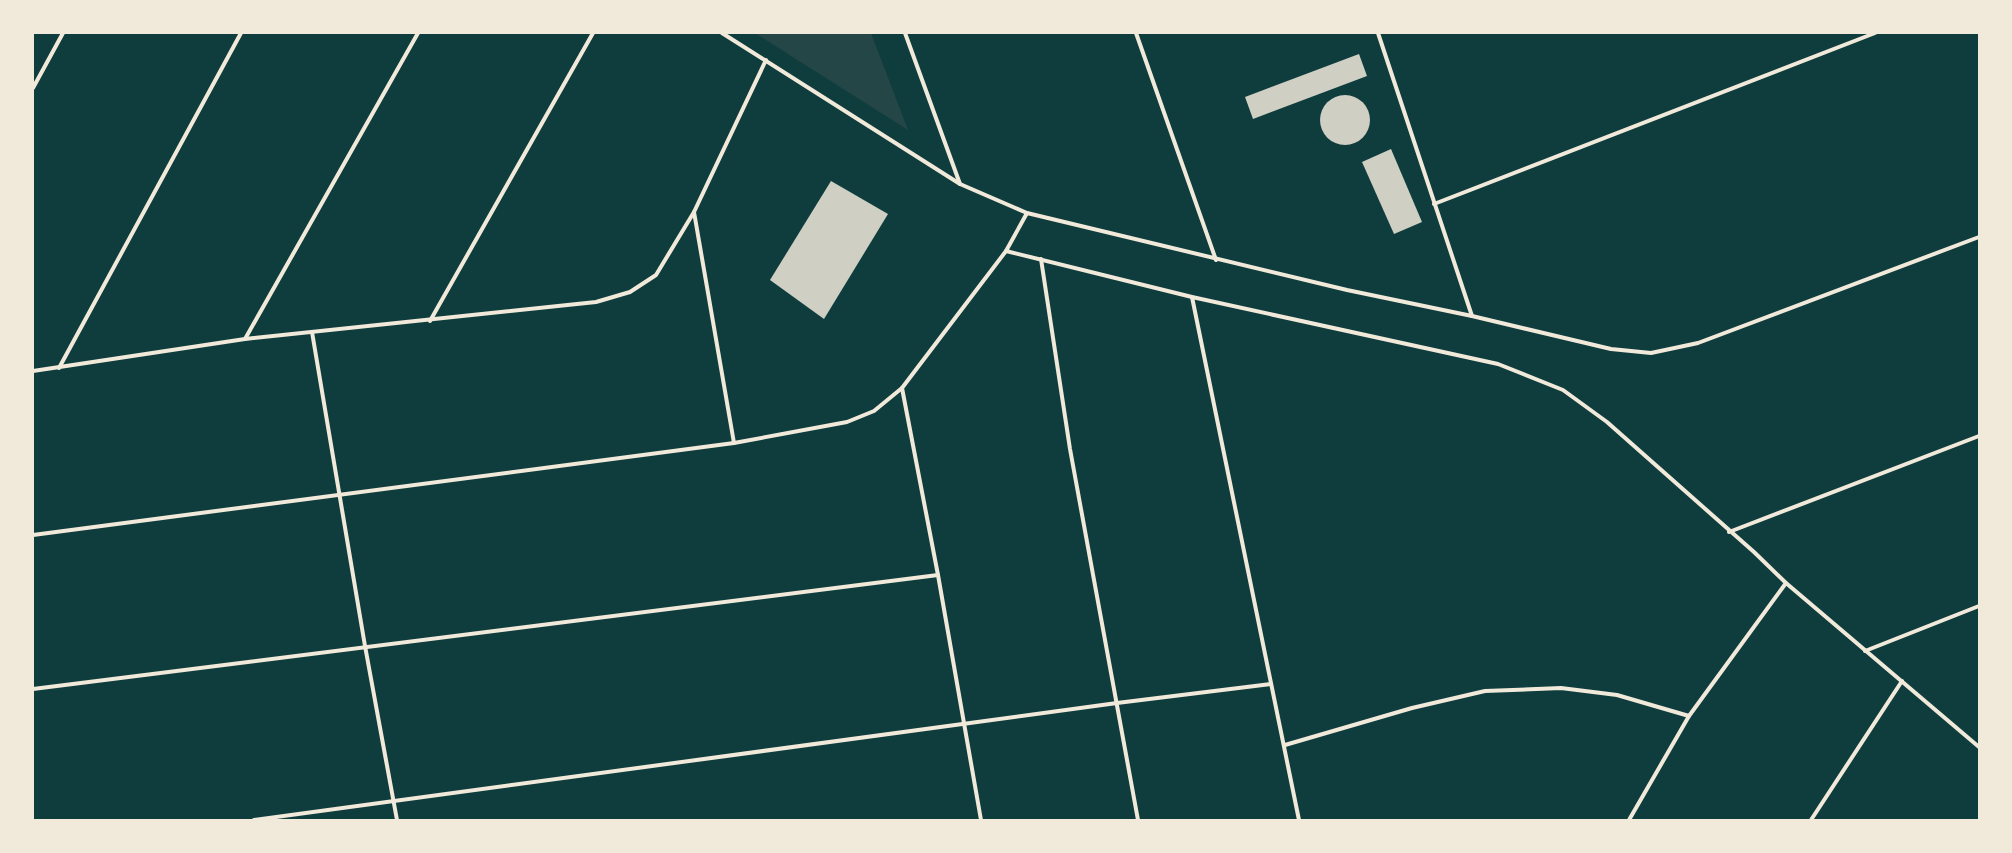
<svg xmlns="http://www.w3.org/2000/svg" width="2012" height="853" font-family="Rubik,sans-serif">
<style>
.green{fill:#244646}
.building{fill:#cfcfc3}
.lines{fill:none;stroke-linecap:round;stroke-linejoin:round}
.minor{stroke:#f1e9da;stroke-width:4}
</style>
<rect width="100%" height="100%" fill="#0f3d3e"/>
<polygon class="green" points="755,33 871,33 908,130"/>
<g class="building">
<polygon points="1359,54 1367,76 1253,119 1245,97"/>
<circle cx="1345" cy="120" r="25"/>
<polygon points="1391,149 1422,222 1394,234 1362,162"/>
<polygon points="831,181 888,214 824,319 770,280"/>
</g>
<g class="lines">
<g class="minor">
<polyline points="722,33 960,184 1027,213 1347,290 1472,316 1611,349 1651,353 1698,343 1979,237"/>
<polyline points="905,33 960,184"/>
<polyline points="1136,33 1216,260"/>
<polyline points="1378,33 1472,316"/>
<polyline points="33,88 63,33"/>
<polyline points="1434,204 1875,33"/>
<polyline points="1027,213 1006,251 1192,297 1498,364 1563,390 1607,422 1754,552 1786,583 1979,747"/>
<polyline points="1041,259 1070,449 1138,820"/>
<polyline points="1192,297 1299,820"/>
<polyline points="430,321 593,33"/>
<polyline points="312,332 365,646 397,820"/>
<polyline points="245,339 418,33"/>
<polyline points="59,368 241,33"/>
<polyline points="33,371 245,339 596,302 630,292 656,275 694,212"/>
<polyline points="902,388 938,575 981,820"/>
<polyline points="734,443 694,212 766,60"/>
<polyline points="1729,532 1979,436"/>
<polyline points="33,535 734,443 847,422 874,411 902,388 1006,251"/>
<polyline points="1865,651 1979,606"/>
<polyline points="33,689 938,575"/>
<polyline points="1285,745 1412,708 1485,691 1561,688 1617,695 1689,716"/>
<polyline points="254,820 1117,703 1271,684"/>
<polyline points="1629,820 1689,716 1786,583"/>
<polyline points="1811,820 1902,681"/>
</g>
</g>
<rect width="2012" height="853" fill="none" stroke="#f1e9da" stroke-width="68"/>
</svg>
